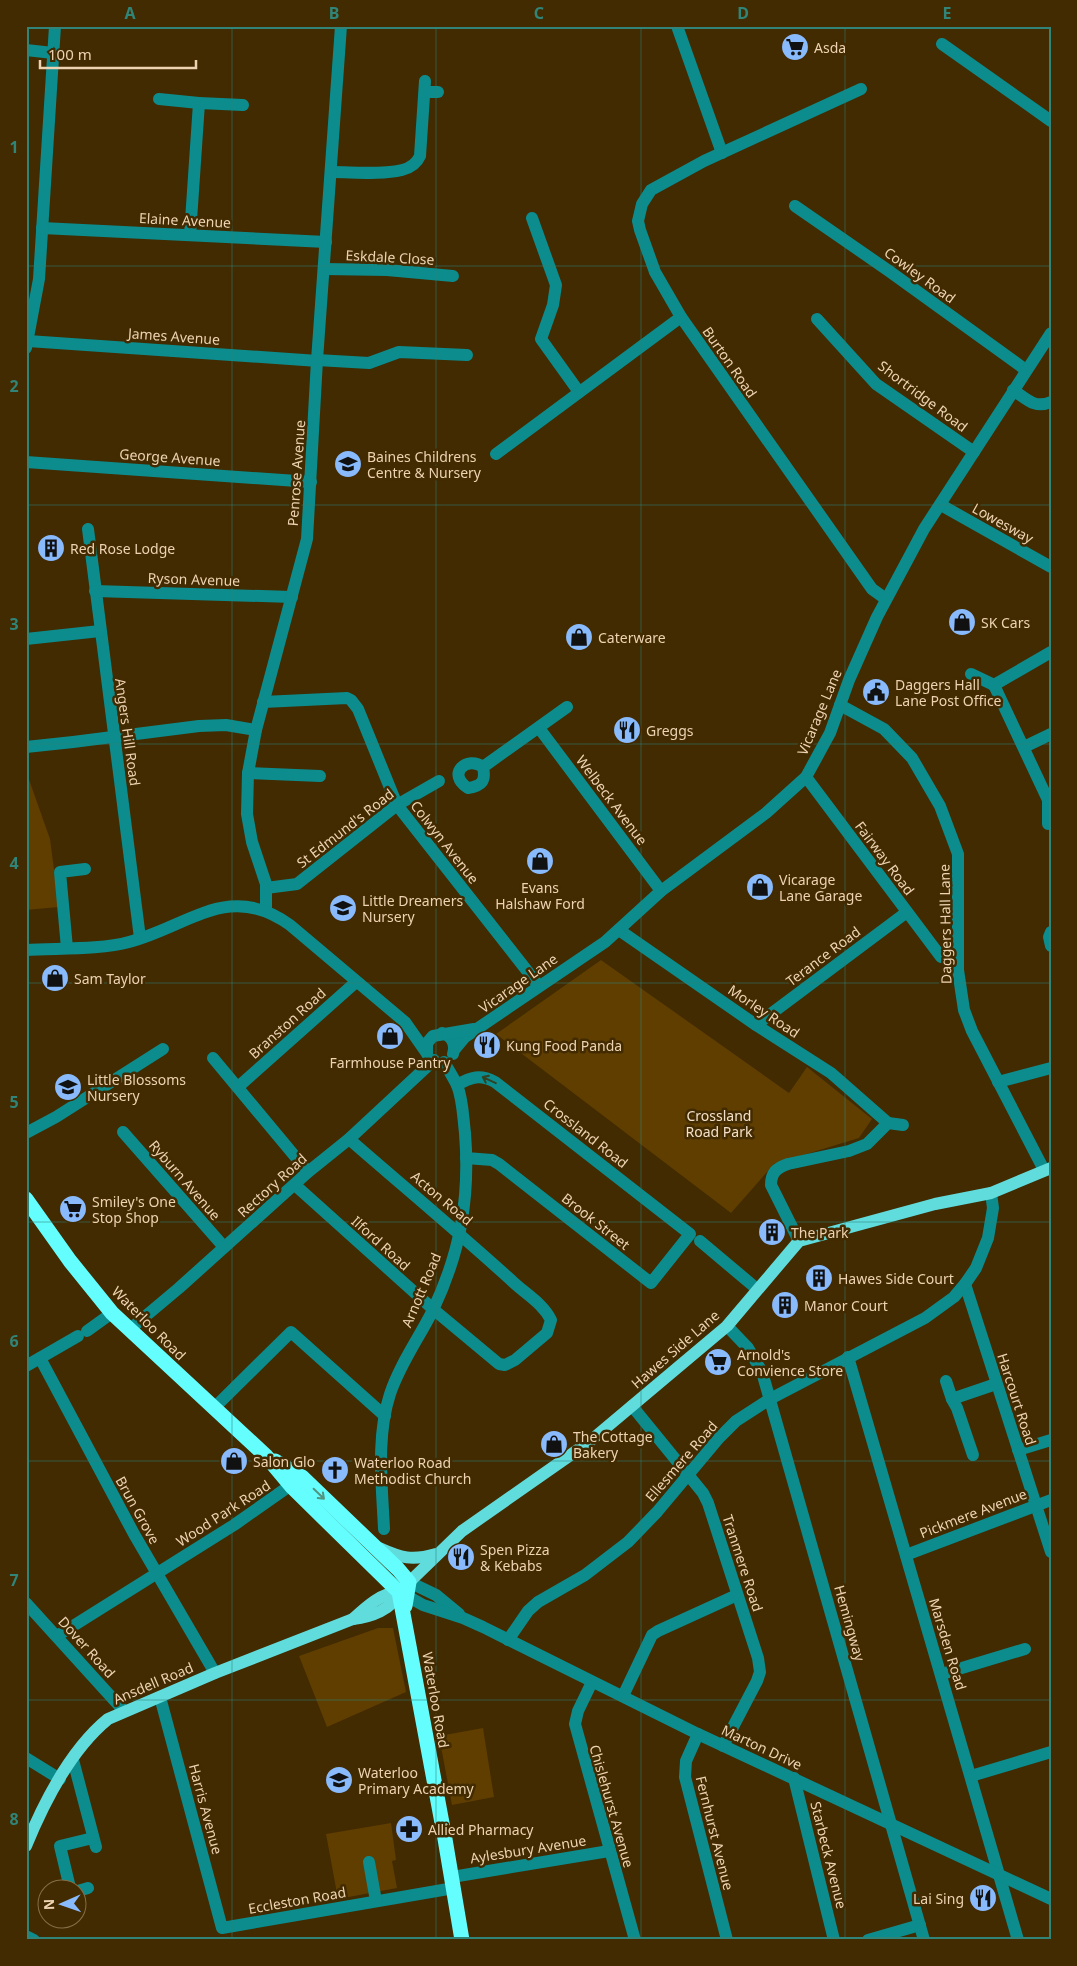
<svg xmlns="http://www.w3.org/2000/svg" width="1077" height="1966" font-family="'Noto Sans',sans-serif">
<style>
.green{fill:#5f3e00}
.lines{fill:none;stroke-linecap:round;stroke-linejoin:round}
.minor{stroke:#0c8c8c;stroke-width:12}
.major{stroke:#60dcdc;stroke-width:12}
.highway{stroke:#64fefe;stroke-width:15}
.oneway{stroke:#344224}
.oneway2{stroke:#539480}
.grid{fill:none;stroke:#308478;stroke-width:1;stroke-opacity:0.55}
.labels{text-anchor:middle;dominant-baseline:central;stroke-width:5;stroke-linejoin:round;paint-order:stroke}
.poi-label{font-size:14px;fill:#edd3b2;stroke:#422a01;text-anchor:start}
.street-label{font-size:14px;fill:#edd3b2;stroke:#422a01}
.park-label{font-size:14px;fill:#f2e0c8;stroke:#422a01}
.neatline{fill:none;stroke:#308478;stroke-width:2}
.grid-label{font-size:16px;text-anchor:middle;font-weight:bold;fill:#308478}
</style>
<rect width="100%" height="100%" fill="#422a01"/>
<g class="green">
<polygon points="26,771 50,839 59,907 26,910"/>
<polygon points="601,960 789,1093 807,1067 872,1119 859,1138 774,1164 731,1213 496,1034"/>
<polygon points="378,1628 393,1628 406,1692 327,1727 299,1656"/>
<polygon points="483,1728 494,1797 452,1805 439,1736"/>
<polygon points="391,1823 396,1860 392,1861 397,1888 338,1899 326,1834"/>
</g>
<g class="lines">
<g class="minor">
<polyline points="677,26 722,153"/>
<polyline points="942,44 1051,121"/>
<polyline points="26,50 53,53"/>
<polyline points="861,89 704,161 651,190 642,204 638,221 640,230 655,272 681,317 872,589 886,599"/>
<polyline points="425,92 438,92"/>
<polyline points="159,99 199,103 190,235"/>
<polyline points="199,103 243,105"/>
<path d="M331 172C354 172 380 175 402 170 410 168 417 163 420 156L425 81"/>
<polyline points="795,206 889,271 1026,370"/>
<polyline points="532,218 556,285 553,305 541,339 579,392"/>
<polyline points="42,228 326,242"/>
<polyline points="324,269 387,270 453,276"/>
<polyline points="817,319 876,384 974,452"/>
<polyline points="28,341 318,361"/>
<polyline points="26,348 39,279 55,26"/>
<polyline points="317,360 369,363 399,352 467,355"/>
<path d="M1013 390C1027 399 1034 409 1051 402"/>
<polyline points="496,454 681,317"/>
<polyline points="26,462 311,482"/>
<polyline points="941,505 1051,567"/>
<polyline points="88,529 140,938"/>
<polyline points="95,591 292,597"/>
<polyline points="26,639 100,631"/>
<polyline points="971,674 994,685 1051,652"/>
<polyline points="994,685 1048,800 1048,824"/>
<polyline points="263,702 347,698 351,700 358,709 397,805 539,986"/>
<polyline points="840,705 884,729 912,758 940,806 958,854 958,970 964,1010 972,1031 1044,1170"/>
<polyline points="539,728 661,891"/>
<polyline points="26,747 73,742 199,726 226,725 256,730"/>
<polyline points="1024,747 1051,734"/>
<path d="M483 767C467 755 446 774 468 788 482 786 486 781 483 767L567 707"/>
<polyline points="248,773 320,776"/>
<polyline points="806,777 941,957"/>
<polyline points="266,888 297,884 397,805 439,781"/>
<polyline points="266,911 266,884 252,842 247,814 248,773 256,730 307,539 317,360 341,26"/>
<polyline points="619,930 756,1025 831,1073 888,1123"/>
<polyline points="1051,932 1049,937 1051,946"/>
<polyline points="67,948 60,872 85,869"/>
<path d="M26 950C57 948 101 950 129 942 189 926 229 881 290 925L405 1022 426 1052"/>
<polyline points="756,1025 907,912"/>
<path d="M442 1033C452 1036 456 1044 453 1054"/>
<polyline points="455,1049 465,1037 605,942 661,891 766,813 806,777 830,733 849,680 877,617 924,529 1051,333"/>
<polyline points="427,1054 427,1043 433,1036 474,1029"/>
<polyline points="213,1058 308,1172"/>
<polyline points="998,1082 1051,1068"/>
<path d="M457 1085C471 1077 480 1074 495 1082L690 1234 651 1283 499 1164 492 1160 466 1158"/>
<polyline points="238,1087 356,982"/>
<polyline points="123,1132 224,1247"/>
<polyline points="26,1133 56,1117 163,1049"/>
<path d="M295 1185 433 1309 499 1364 505 1365 515 1360 547 1333 551 1320C543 1303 524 1293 511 1280 458 1232 403 1186 349 1139"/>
<polyline points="700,1241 757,1289"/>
<path d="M799 1241 771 1185C771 1173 776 1168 788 1164L849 1151 867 1144 888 1123 903 1125"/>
<polyline points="965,1284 1051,1552"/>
<polyline points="727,1326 748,1348 762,1372 924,1940"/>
<polyline points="129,1330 179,1288 308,1172 349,1139 434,1060"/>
<polyline points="87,1331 112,1313"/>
<polyline points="848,1357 1018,1940"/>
<polyline points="40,1358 134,1534 215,1673"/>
<polyline points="26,1366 78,1336"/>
<polyline points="946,1381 952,1399 957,1408 973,1455"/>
<polyline points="952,1399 996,1384"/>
<polyline points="632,1406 703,1493 708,1503 758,1658 760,1672 757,1681 723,1746"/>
<polyline points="214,1408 291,1332 385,1416"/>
<polyline points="1018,1450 1051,1440"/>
<path d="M384 1529C382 1485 376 1437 390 1394 400 1364 419 1338 433 1310 461 1251 470 1197 465 1133 463 1117 463 1100 457 1085 453 1077 448 1069 444 1062"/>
<polyline points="906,1555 1051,1500"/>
<polyline points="409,1582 436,1595 459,1614"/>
<polyline points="400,1592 423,1605 463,1618 483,1627 698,1734 1051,1899"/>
<polyline points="26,1603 124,1711"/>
<polyline points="57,1636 234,1525 298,1480"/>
<polyline points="508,1640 528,1611 538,1602 585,1575 628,1542 657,1512 719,1438 736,1421 770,1399 925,1318 954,1297 965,1284 976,1268 988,1238 993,1208 991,1193"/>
<polyline points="942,1674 1025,1649"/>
<polyline points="592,1682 578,1711 575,1724 635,1940"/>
<polyline points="623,1696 652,1635 658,1631 737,1595"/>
<polyline points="160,1697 222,1928 454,1888"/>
<polyline points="698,1734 686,1761 685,1777 727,1940"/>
<polyline points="26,1758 60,1779"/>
<polyline points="73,1760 96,1847"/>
<polyline points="971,1776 1051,1752"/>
<polyline points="794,1778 834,1940"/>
<polyline points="369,1862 376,1901"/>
<polyline points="452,1877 609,1851"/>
<polyline points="70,1888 60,1846 93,1838"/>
<polyline points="78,1891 88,1888"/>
<polyline points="26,1936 34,1940"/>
<polyline points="868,1940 920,1925"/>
</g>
<g class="major">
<path d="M379 1548C401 1558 412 1561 436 1554"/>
<path d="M353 1619C365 1608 382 1592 399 1592"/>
<path d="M26 1846C44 1802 70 1750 108 1719L215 1673 353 1619C371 1617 392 1610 399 1592L462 1531 589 1442 727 1326 799 1241 935 1204 991 1193 1051 1168"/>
</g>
<g class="highway">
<polyline points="26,1199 70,1261 112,1313 266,1456 292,1487 399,1592 445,1839 462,1940"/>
<polyline points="275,1461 302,1477 398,1569 409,1582 405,1606"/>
</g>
</g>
<defs><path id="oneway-shaft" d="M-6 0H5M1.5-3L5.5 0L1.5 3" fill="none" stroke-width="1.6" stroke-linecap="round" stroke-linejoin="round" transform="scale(1.25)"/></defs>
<use class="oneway" href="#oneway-shaft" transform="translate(489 1080) rotate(-155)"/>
<use class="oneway2" href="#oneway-shaft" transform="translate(319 1494) rotate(44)"/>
<path class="grid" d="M232 26V1940M436 26V1940M641 26V1940M845 26V1940M26 266H1051M26 505H1051M26 744H1051M26 983H1051M26 1222H1051M26 1461H1051M26 1700H1051"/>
<defs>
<g id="supermarket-disc" transform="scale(1.4375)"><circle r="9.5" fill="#88bafc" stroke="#422a01"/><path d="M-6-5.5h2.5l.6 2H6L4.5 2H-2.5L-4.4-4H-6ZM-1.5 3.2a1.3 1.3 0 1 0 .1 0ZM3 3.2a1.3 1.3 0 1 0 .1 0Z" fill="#111"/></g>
<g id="school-disc" transform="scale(1.4375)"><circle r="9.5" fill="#88bafc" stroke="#422a01"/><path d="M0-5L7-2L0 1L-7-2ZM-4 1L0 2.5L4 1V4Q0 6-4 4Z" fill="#111"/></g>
<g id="building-disc" transform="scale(1.4375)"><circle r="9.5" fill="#88bafc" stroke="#422a01"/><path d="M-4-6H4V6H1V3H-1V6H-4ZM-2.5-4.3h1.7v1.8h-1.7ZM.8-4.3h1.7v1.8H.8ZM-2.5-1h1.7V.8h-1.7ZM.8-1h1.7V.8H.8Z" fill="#111"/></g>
<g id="shop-disc" transform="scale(1.4375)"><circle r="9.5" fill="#88bafc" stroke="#422a01"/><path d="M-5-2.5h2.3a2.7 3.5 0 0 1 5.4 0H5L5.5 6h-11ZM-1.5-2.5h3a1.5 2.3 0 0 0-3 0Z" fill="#111"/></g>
<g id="civic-disc" transform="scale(1.4375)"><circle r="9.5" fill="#88bafc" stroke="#422a01"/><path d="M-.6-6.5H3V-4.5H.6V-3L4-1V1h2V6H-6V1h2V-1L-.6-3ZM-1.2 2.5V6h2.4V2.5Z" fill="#111"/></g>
<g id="restaurant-disc" transform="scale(1.4375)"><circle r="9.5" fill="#88bafc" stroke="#422a01"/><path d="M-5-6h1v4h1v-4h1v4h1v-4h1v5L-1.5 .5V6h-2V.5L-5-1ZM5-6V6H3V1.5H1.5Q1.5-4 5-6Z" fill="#111"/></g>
<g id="church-disc" transform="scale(1.4375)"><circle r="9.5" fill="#88bafc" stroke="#422a01"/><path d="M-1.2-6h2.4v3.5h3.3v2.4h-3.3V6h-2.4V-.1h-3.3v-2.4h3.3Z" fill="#111"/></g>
<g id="pharmacy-disc" transform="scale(1.4375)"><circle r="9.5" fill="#88bafc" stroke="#422a01"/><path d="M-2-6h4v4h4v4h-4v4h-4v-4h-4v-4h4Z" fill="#111"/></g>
</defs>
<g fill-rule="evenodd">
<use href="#supermarket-disc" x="795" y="47"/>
<use href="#school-disc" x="348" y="464"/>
<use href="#building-disc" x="51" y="548"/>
<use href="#shop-disc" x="962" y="622"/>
<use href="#shop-disc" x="579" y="637"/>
<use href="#civic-disc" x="876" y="692"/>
<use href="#restaurant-disc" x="627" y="730"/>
<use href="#shop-disc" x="540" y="861"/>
<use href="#shop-disc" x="760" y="887"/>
<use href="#school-disc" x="343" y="908"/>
<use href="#shop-disc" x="55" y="978"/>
<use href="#shop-disc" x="390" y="1036"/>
<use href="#restaurant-disc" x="487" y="1045"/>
<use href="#school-disc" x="68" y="1087"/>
<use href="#supermarket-disc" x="73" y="1209"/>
<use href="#building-disc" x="772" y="1232"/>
<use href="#building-disc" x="819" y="1278"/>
<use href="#building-disc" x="785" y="1305"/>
<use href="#supermarket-disc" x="718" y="1362"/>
<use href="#shop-disc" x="554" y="1444"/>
<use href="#shop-disc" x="234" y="1461"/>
<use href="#church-disc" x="335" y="1470"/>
<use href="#restaurant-disc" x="461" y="1557"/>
<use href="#school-disc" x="339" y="1780"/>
<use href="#pharmacy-disc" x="409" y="1829"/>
<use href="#restaurant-disc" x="983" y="1898"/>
</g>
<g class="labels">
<g class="poi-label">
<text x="814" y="47">Asda</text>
<text x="367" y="456">Baines Childrens<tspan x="367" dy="16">Centre &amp; Nursery</tspan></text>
<text x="70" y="548">Red Rose Lodge</text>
<text x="981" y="622">SK Cars</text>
<text x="598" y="637">Caterware</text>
<text x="895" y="684">Daggers Hall<tspan x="895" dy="16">Lane Post Office</tspan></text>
<text x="646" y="730">Greggs</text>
<text x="779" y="879">Vicarage<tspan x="779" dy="16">Lane Garage</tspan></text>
<text x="540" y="887" text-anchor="middle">Evans<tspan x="540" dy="16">Halshaw Ford</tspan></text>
<text x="362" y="900">Little Dreamers<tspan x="362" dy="16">Nursery</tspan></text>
<text x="74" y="978">Sam Taylor</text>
<text x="506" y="1045">Kung Food Panda</text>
<text x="390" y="1062" text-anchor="middle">Farmhouse Pantry</text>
<text x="87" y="1079">Little Blossoms<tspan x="87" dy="16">Nursery</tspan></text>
<text x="92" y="1201">Smiley's One<tspan x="92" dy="16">Stop Shop</tspan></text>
<text x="791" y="1232">The Park</text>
<text x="838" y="1278">Hawes Side Court</text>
<text x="804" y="1305">Manor Court</text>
<text x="737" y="1354">Arnold's<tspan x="737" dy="16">Convience Store</tspan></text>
<text x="573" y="1436">The Cottage<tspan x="573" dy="16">Bakery</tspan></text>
<text x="253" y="1461">Salon Glo</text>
<text x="354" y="1462">Waterloo Road<tspan x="354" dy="16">Methodist Church</tspan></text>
<text x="480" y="1549">Spen Pizza<tspan x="480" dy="16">&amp; Kebabs</tspan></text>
<text x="358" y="1772">Waterloo<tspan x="358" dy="16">Primary Academy</tspan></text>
<text x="428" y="1829">Allied Pharmacy</text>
<text x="964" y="1898" text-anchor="end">Lai Sing</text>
</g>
<g class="street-label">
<text transform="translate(185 220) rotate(3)">Elaine Avenue</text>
<text transform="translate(390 257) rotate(3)">Eskdale Close</text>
<text transform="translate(920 275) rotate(36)">Cowley Road</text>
<text transform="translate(174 336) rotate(4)">James Avenue</text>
<text transform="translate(730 362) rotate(55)">Burton Road</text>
<text transform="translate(923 396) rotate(37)">Shortridge Road</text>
<text transform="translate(170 457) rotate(4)">George Avenue</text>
<text transform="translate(296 473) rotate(-86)">Penrose Avenue</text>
<text transform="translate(1003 523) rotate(29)">Lowesway</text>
<text transform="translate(194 579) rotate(2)">Ryson Avenue</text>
<text transform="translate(819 712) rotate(-67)">Vicarage Lane</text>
<text transform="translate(128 732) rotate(82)">Angers Hill Road</text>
<text transform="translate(612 800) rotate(53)">Welbeck Avenue</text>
<text transform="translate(345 828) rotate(-38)">St Edmund's Road</text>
<text transform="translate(445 842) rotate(52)">Colwyn Avenue</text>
<text transform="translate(885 858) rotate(53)">Fairway Road</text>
<text transform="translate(945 924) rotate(-91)">Daggers Hall Lane</text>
<text transform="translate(823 956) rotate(-37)">Terance Road</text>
<text transform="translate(518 983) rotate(-35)">Vicarage Lane</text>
<text transform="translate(764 1011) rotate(34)">Morley Road</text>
<text transform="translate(287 1023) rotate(-42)">Branston Road</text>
<text transform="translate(586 1133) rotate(38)">Crossland Road</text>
<text transform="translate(185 1180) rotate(49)">Ryburn Avenue</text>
<text transform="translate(272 1185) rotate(-42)">Rectory Road</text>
<text transform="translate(442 1198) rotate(40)">Acton Road</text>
<text transform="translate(596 1221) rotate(38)">Brook Street</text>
<text transform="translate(381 1243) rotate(42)">Ilford Road</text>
<text transform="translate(421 1290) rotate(-67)">Arnott Road</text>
<text transform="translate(149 1323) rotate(45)">Waterloo Road</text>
<text transform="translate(675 1349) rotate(-41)">Hawes Side Lane</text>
<text transform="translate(1017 1399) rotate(72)">Harcourt Road</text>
<text transform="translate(681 1461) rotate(-49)">Ellesmere Road</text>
<text transform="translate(138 1510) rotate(61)">Brun Grove</text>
<text transform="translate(223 1513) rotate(-33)">Wood Park Road</text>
<text transform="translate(973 1513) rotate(-21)">Pickmere Avenue</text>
<text transform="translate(743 1563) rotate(72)">Tranmere Road</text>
<text transform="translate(850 1623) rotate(74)">Hemingway</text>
<text transform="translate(948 1644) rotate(73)">Marsden Road</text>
<text transform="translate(87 1647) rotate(48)">Dover Road</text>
<text transform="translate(153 1683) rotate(-23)">Ansdell Road</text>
<text transform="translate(436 1700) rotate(80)">Waterloo Road</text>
<text transform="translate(762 1747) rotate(25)">Marton Drive</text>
<text transform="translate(612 1806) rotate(74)">Chislehurst Avenue</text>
<text transform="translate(206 1809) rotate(75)">Harris Avenue</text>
<text transform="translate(715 1833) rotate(76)">Fernhurst Avenue</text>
<text transform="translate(528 1849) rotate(-9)">Aylesbury Avenue</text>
<text transform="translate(829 1855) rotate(76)">Starbeck Avenue</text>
<text transform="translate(297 1900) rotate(-10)">Eccleston Road</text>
</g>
<g class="park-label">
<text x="719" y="1115">Crossland<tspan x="719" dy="16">Road Park</tspan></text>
</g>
</g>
<rect width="1077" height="1966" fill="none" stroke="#422a01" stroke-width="55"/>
<g transform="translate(62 1904) rotate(268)"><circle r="24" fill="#422a01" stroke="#866e48"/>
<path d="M0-4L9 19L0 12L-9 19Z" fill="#88bafc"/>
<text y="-8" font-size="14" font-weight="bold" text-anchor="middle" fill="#edd3b2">N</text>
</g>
<path d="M40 60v8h156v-8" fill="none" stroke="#edd3b2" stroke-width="2.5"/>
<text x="48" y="60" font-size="15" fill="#edd3b2" stroke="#422a01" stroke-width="4" paint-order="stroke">100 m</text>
<rect x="28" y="28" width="1022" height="1910" class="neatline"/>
<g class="grid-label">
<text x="130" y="19">A</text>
<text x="334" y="19">B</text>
<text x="539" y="19">C</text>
<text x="743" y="19">D</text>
<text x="947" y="19">E</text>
<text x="14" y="153">1</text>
<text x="14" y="392">2</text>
<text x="14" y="630">3</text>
<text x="14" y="869">4</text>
<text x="14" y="1108">5</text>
<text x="14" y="1347">6</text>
<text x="14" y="1586">7</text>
<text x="14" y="1825">8</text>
</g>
</svg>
